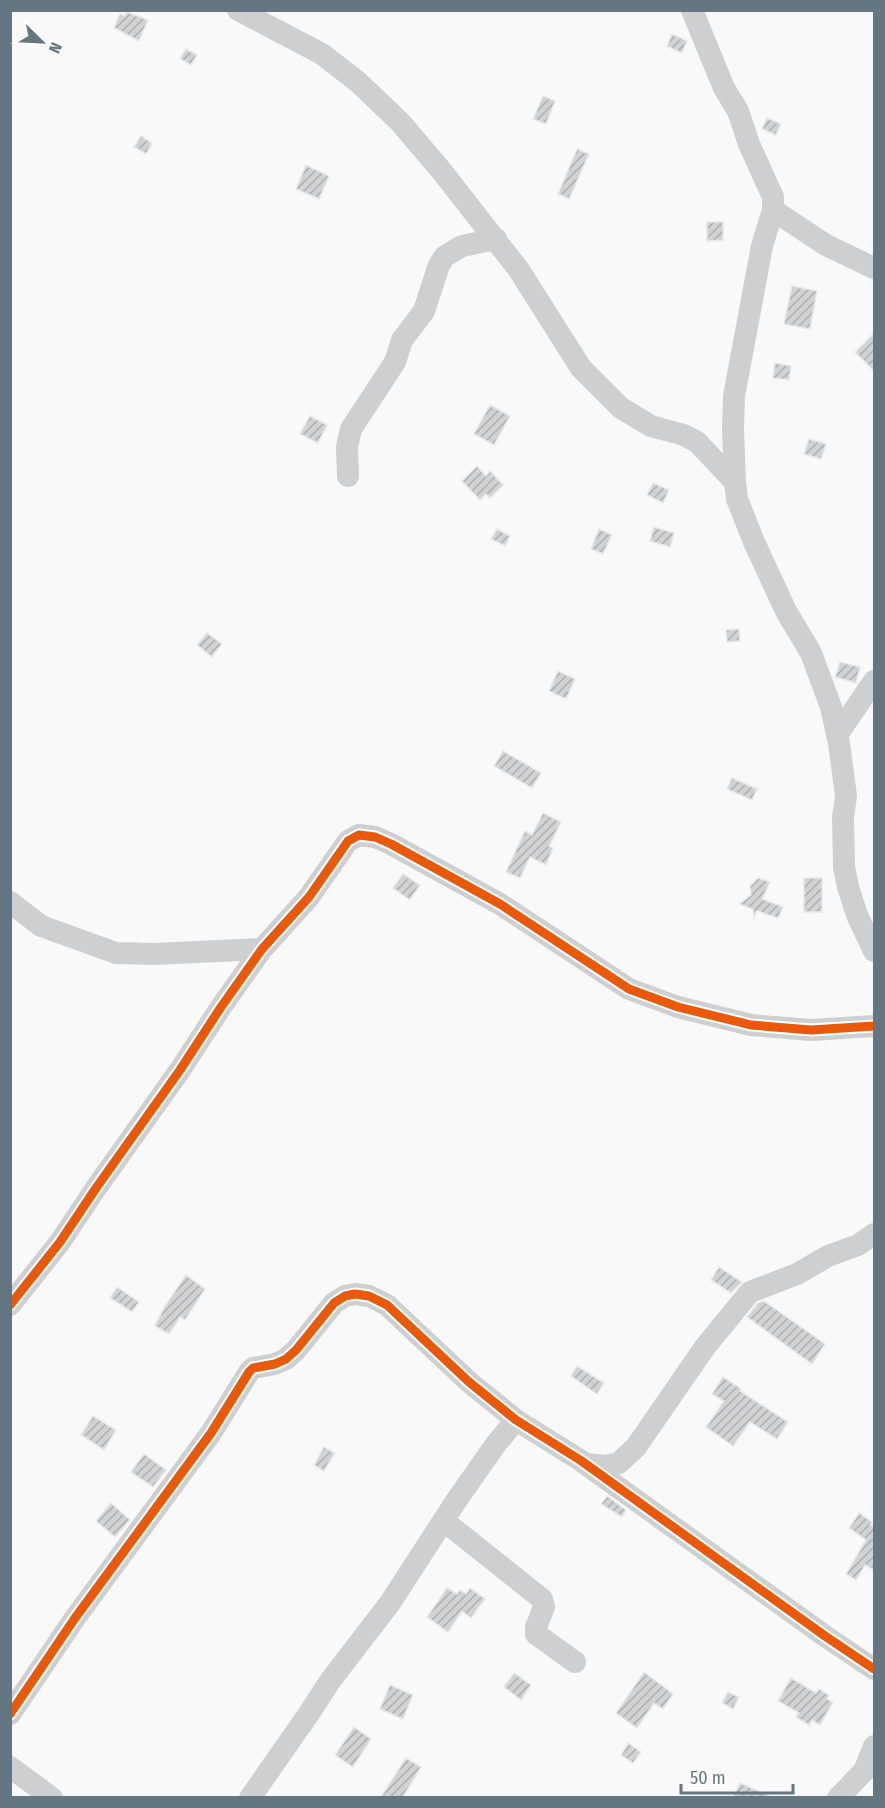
<svg xmlns="http://www.w3.org/2000/svg" width="885" height="1808" font-family="'Fira Sans Condensed',sans-serif">
<style>
.building{fill:url(#building-hatch);stroke:#e8e8e8;stroke-width:1.5}
.lines{fill:none;stroke-linecap:round;stroke-linejoin:round}
.minor{stroke:#cecfd0;stroke-width:22}
.cycleway-casing{stroke:#fff;stroke-width:13}
.cycleway{stroke:#e8590c;stroke-width:9}
</style>
<defs>
<pattern id="building-hatch" width="6" height="6" patternUnits="userSpaceOnUse" patternTransform="scale(1.5)"><rect width="6" height="6" fill="#d0d2d3"/><path d="M-1 1l2-2M0 6l6-6M5 7l2-2" fill="none" stroke="#acafb1"/></pattern>
</defs>
<rect width="100%" height="100%" fill="#f9f9f9"/>
<g class="building">
<polygon points="127,12 148,20 139,41 114,28 120,14 125,16"/>
<polygon points="672,34 687,41 682,53 667,46"/>
<polygon points="186,49 197,55 191,65 180,59"/>
<polygon points="543,96 555,101 546,124 533,119"/>
<polygon points="767,118 781,124 776,135 762,129"/>
<polygon points="141,136 152,143 146,154 134,147"/>
<polygon points="577,149 589,154 569,199 558,194"/>
<polygon points="306,165 329,176 319,199 296,189"/>
<polygon points="707,222 723,222 723,240 707,241"/>
<polygon points="792,286 817,291 810,329 784,324"/>
<polygon points="874,333 874,371 855,352"/>
<polygon points="775,363 791,366 789,380 773,378"/>
<polygon points="490,405 510,416 494,445 474,434"/>
<polygon points="310,416 327,425 318,443 300,434"/>
<polygon points="809,439 826,444 821,459 804,454"/>
<polygon points="477,466 486,476 490,471 503,485 490,498 486,494 480,500 462,481"/>
<polygon points="653,483 669,490 663,503 647,495"/>
<polygon points="654,527 674,533 670,547 650,541"/>
<polygon points="497,529 510,536 505,546 491,539"/>
<polygon points="599,529 612,535 603,554 591,549"/>
<polygon points="739,629 740,641 727,642 726,630"/>
<polygon points="207,633 222,644 212,657 197,645"/>
<polygon points="840,662 860,667 856,683 835,677"/>
<polygon points="558,671 575,679 566,699 549,691"/>
<polygon points="503,751 541,773 532,788 494,766"/>
<polygon points="732,778 757,789 752,800 727,789"/>
<polygon points="543,813 561,822 549,846 553,848 546,865 530,857 520,878 506,872 525,831 532,835"/>
<polygon points="403,874 420,885 410,900 393,888"/>
<polygon points="758,878 770,882 762,899 783,907 778,918 757,911 754,918 753,909 739,904 751,895 750,886"/>
<rect x="804" y="878" width="18" height="34"/>
<polygon points="719,1267 742,1282 731,1293 711,1280"/>
<polygon points="186,1275 205,1289 185,1320 180,1317 169,1334 155,1326 165,1306"/>
<polygon points="117,1287 139,1302 132,1312 110,1298"/>
<polygon points="764,1301 825,1344 812,1364 747,1317 758,1303"/>
<polygon points="577,1366 604,1383 597,1394 571,1376"/>
<polygon points="723,1377 741,1389 740,1391 788,1422 777,1439 750,1422 733,1446 706,1427 724,1401 712,1394"/>
<polygon points="93,1416 116,1430 104,1450 81,1435"/>
<polygon points="324,1447 335,1453 324,1471 314,1465"/>
<polygon points="144,1454 166,1470 153,1487 131,1472"/>
<polygon points="607,1496 626,1510 622,1517 601,1504"/>
<polygon points="111,1503 130,1520 115,1537 96,1521"/>
<polygon points="859,1513 872,1522 870,1525 874,1527 874,1570 865,1565 856,1580 846,1574 866,1540 849,1528"/>
<polygon points="447,1588 457,1594 460,1590 466,1594 470,1588 485,1599 471,1618 462,1611 448,1632 427,1617"/>
<polygon points="644,1672 673,1694 663,1709 654,1703 637,1728 616,1713"/>
<polygon points="514,1673 531,1685 521,1700 504,1687"/>
<polygon points="791,1678 816,1693 819,1689 829,1695 827,1699 833,1702 820,1725 812,1720 809,1725 796,1717 799,1713 778,1701"/>
<polygon points="390,1685 413,1695 403,1719 380,1709"/>
<polygon points="728,1692 739,1697 733,1709 722,1703"/>
<polygon points="354,1727 371,1739 353,1767 335,1755"/>
<polygon points="628,1743 641,1752 633,1763 621,1755"/>
<polygon points="406,1758 421,1767 403,1797 381,1797"/>
<polygon points="740,1783 772,1797 733,1797"/>
</g>
<g class="lines">
<g class="minor">
<polyline points="238,10 322,54 358,82 400,122 440,169 519,270 581,368 621,408 651,426 684,435 697,442 735,482"/>
<polyline points="692,10 724,88 738,111 749,144 773,197 773,210 762,246 734,396 733,430 735,482 737,499 754,542 786,611 811,653 831,707 839,743 846,796 843,817 844,867 848,887 857,915 874,951"/>
<polyline points="773,210 826,245 874,268"/>
<polyline points="348,476 347,447 351,429 395,362 402,340 424,311 439,265 445,256 462,246 496,239"/>
<polyline points="837,735 874,681"/>
<polyline points="10,902 41,926 116,953 154,954 262,949"/>
<polyline points="10,1305 60,1242 96,1188 180,1070 221,1007 262,949 309,897 348,841 359,835 375,837 391,844 500,904 629,989 678,1007 751,1025 811,1030 874,1026"/>
<polyline points="586,1464 605,1466 619,1463 636,1447 705,1347 750,1292 797,1274 828,1256 858,1245 874,1234"/>
<polyline points="444,1521 542,1599 544,1607 536,1627 536,1634 575,1662"/>
<polyline points="10,1714 75,1618 211,1433 249,1372 253,1368 275,1364 286,1359 296,1350 334,1303 345,1296 355,1294 369,1296 387,1305 469,1382 516,1420 580,1460 825,1636 874,1669"/>
<polyline points="10,1767 52,1798"/>
<polyline points="250,1798 310,1712 330,1681 390,1603 456,1501 496,1444 516,1420"/>
<polyline points="838,1798 864,1771 874,1746"/>
</g>
<g class="cycleway-casing">
<g id="cycleway">
<polyline points="10,1305 60,1242 96,1188 180,1070 221,1007 262,949 309,897 348,841 359,835 375,837 391,844 500,904 629,989 678,1007 751,1025 811,1030 874,1026"/>
<polyline points="10,1714 75,1618 211,1433 249,1372 253,1368 275,1364 286,1359 296,1350 334,1303 345,1296 355,1294 369,1296 387,1305 469,1382 516,1420 580,1460 825,1636 874,1669"/>
</g>
</g>
<use href="#cycleway" class="cycleway"/>
</g>
<rect width="885" height="1808" fill="none" stroke="#657683" stroke-width="24"/>
<g transform="translate(42 42) rotate(114)" stroke="#ffffff" stroke-width="4.5" paint-order="stroke">
<path d="M0-4.5L10 22L0 15L-10 22Z" fill="#657683"/>
<text y="-9" font-size="16" font-weight="bold" text-anchor="middle" fill="#657683">N</text>
</g>
<path d="M681 1784v9h112v-9" fill="none" stroke="#657683" stroke-width="3"/>
<text x="690" y="1784" font-size="18" fill="#657683" stroke="#ffffff" stroke-width="4.5" paint-order="stroke">50 m</text>
</svg>
